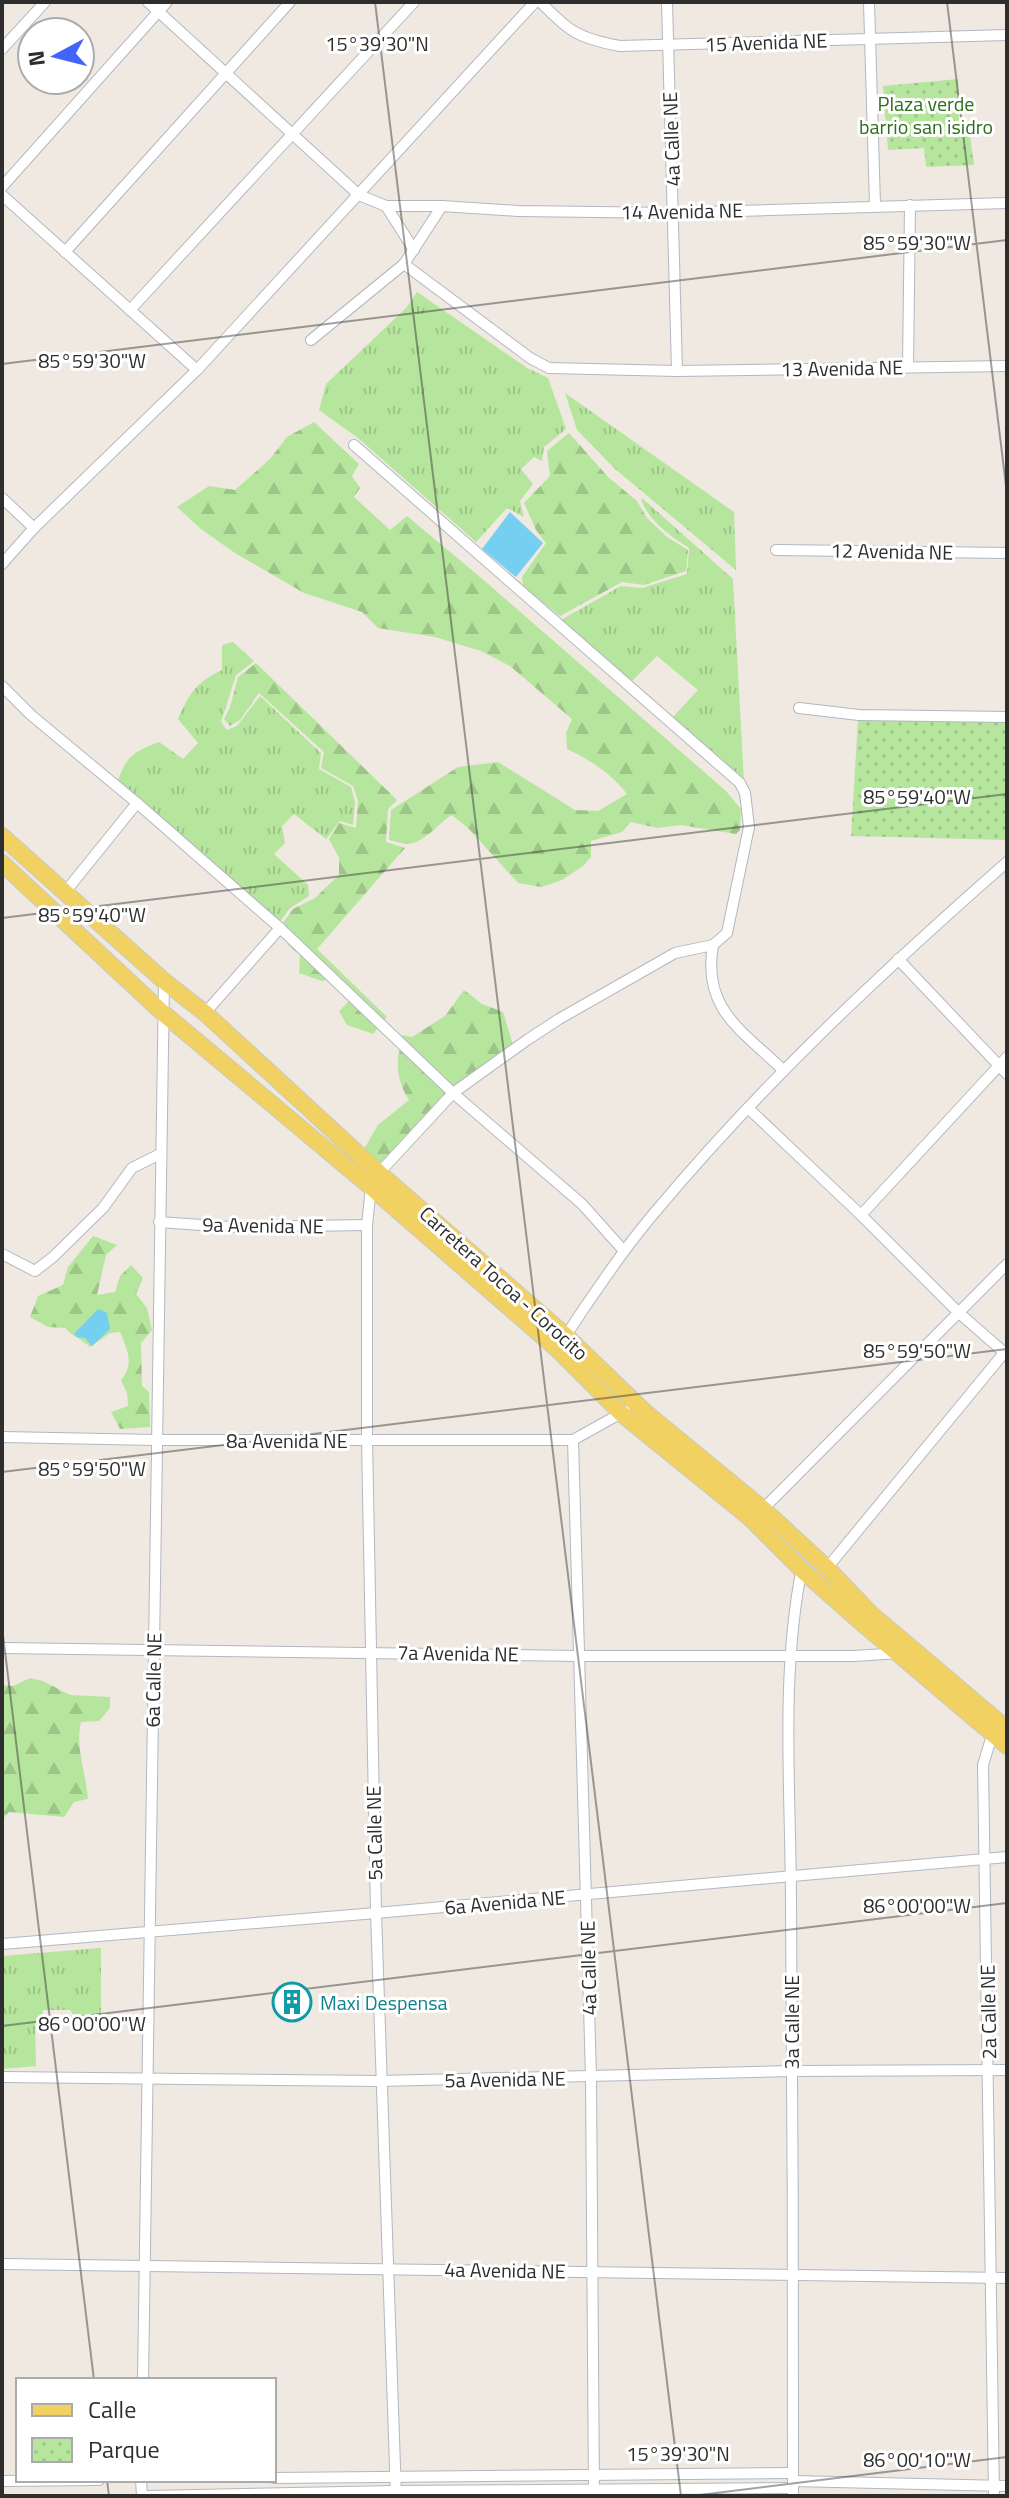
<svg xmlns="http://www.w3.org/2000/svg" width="1009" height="2498" font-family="'Titillium Web',sans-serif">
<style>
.grass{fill:url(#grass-tufts)}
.forest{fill:url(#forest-firs)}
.park{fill:url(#park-dots)}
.water{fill:#75cff0}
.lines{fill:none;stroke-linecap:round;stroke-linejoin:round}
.minor-casing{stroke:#b4b7c1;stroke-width:12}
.primary-casing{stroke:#c9c9c9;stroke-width:18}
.minor{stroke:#fff;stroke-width:10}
.primary{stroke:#f2d163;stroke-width:16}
.ticks{fill:none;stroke:#2e2e2e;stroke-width:2;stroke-opacity:0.45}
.labels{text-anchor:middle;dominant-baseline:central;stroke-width:6;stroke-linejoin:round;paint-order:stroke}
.street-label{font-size:20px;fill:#2e2e2e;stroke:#fff}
.park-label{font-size:20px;fill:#2c6e1b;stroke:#fff}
.culture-label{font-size:20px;fill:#0d838f;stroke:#fff;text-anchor:start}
.ticks-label{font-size:20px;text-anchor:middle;fill:#2e2e2e;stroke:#fff;stroke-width:6;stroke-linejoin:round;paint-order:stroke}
</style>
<defs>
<pattern id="grass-tufts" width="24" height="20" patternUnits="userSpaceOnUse" patternTransform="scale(2)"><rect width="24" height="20" fill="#b6e59e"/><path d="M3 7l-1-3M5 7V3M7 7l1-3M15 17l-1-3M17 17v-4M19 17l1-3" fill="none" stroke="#9dc588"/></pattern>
<pattern id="forest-firs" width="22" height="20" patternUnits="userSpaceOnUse" patternTransform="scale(2)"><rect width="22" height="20" fill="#b6e59e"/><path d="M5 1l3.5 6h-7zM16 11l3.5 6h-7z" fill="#9dc588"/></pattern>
<pattern id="park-dots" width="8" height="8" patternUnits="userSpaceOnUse" patternTransform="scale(2)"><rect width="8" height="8" fill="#b6e59e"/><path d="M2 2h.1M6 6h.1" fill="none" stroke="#9dc588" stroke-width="1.8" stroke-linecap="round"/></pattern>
</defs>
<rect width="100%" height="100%" fill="#efe9e1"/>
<g class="grass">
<polygon points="417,292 527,368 548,378 566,429 544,447 542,461 534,457 521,469 533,484 520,501 524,517 507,508 476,542 358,438 319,410 326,384 406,308"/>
<polygon points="565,393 734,512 736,570 614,468 577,430"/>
<path d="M642 498 733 579 744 783 673 717 698 690 657 656 631 682 561 620 621 586 642 588 687 574 689 548C669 535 651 523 641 500Z"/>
<path d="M233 642 254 661 236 675 221 722 227 730 237 726 260 696 321 753 319 769 351 787 355 802 353 825 340 821 326 839 294 814 282 826 285 843 274 854 308 885 309 896 290 908 279 923 118 781C126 755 136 751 159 742L183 759 198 743 178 719C189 694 196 682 222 670V645Z"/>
<polygon points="101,1948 101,2019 76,2018 70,2010 43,2010 42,2021 35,2021 36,2066 2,2069 2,1956"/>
</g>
<g class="forest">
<path d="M314 422 359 464 352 476 360 488 354 497 390 530 407 516 486 582 726 791 741 809 740 830 736 834 681 825 657 828 631 822 622 832 591 841V857L583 866 562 880 541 887 518 883 470 830 452 815C438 823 426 842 408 844 403 844 394 841 389 840L391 810 458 767 498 762 575 810 598 811 627 794C611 773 590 760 567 749L566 733 572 719 510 666 481 651 435 637 378 628 362 612 304 593 235 553 201 529 177 507 209 486 235 490 270 459 287 437Z"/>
<polygon points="569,433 608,477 637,501 647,518 667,537 688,550 686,571 644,585 622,582 560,616 523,586 522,577 546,543 536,530 524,503 550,476 547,451"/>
<polygon points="256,663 397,800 388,809 386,842 405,848 317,949 387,1017 373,1034 347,1025 339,1011 352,998 332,978 322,981 299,973 300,955 288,945 282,924 293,909 315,898 339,875 339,858 329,839 339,823 356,828 358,801 353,786 321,768 324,752 259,693 240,720 230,726 224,719 230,707 238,677"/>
<path d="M464 990 482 1004 503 1012 513 1045 450 1093 377 1166 364 1149 378 1125 409 1100C395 1079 396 1059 402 1035L412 1037 445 1016Z"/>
<path d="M93 1236 117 1245 106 1255 97 1295 115 1292 120 1276 131 1265 143 1278 136 1294 147 1308 152 1330 141 1343 142 1386 149 1392 150 1427 120 1429 111 1412 128 1406 127 1393 121 1380C135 1364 127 1349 120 1332L110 1333 90 1347C82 1339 73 1337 65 1328L48 1327 30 1317 38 1296 63 1285 68 1267Z"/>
<path d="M30 1678 43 1681 70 1695 110 1697V1708L99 1721 81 1722C75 1748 86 1773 88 1799L74 1802 64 1817 9 1812 2 1820V1685L13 1686Z"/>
</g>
<g class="park">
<polygon points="958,79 959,121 968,122 974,165 926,167 924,148 888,150 883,86"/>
<polygon points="1007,718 1007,840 851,836 858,720"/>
</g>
<g class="water">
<polygon points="510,512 543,543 516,577 482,549"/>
<polygon points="98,1309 107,1313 110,1329 92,1346 85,1338 77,1337 74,1334"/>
</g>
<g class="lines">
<g class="minor-casing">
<g id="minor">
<polyline points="148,2 359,195 386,206 442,206 518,211 673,213 1007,203"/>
<path d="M540 2C571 32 577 38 620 46L1007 35"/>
<polyline points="667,2 677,371"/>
<polyline points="869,2 875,205"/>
<polyline points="2,49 45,2"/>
<polyline points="2,187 167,2"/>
<polyline points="2,195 197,370"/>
<polyline points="386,206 414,250"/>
<polyline points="65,252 290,2"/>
<polyline points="404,264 530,358 549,368 677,371 1007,366"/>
<polyline points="130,310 414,2"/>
<polyline points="311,340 404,264 442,206"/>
<polyline points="908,367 910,205"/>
<polyline points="354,445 740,783 745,793 749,827 727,933 713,945 675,953 559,1019 527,1040 453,1093 379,1173 371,1187 367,1225 367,1439 376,1913 396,2496"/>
<polyline points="2,498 34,528"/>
<polyline points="776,550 1007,553"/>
<polyline points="2,564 34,528 197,370 535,2"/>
<polyline points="2,686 31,715 137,803 280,928 453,1093 582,1204 624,1251"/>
<polyline points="799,708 859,715 1007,717"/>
<polyline points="66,891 137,803"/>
<path d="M713 945C702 1010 742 1030 784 1071"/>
<polyline points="898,959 1007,1074"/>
<polyline points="205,1013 280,928"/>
<polyline points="749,1109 861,1215 958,1312 1007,1355"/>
<polyline points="861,1215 1007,1057"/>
<polyline points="159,1222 230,1227 367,1225"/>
<polyline points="2,1254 35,1271 53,1257 103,1208 132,1168 160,1154"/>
<path d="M563 1339C572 1328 579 1315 587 1304 609 1272 631 1240 656 1211 762 1084 883 971 1007 862"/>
<polyline points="2,1437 156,1440 573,1440 625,1411"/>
<polyline points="573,1440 591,2077 594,2496"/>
<polyline points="763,1509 1007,1264"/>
<polyline points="827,1568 1004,1353"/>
<polyline points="2,1648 579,1656 854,1656 900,1653"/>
<polyline points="993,1732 983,1765 994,2496"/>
<polyline points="2,1944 376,1913 1007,1857"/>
<polyline points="2,2077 380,2081 792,2071 1007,2070"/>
<polyline points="2,2264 1007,2278"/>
<polyline points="143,2380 164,981"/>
<polyline points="274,2478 793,2473"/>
<polyline points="141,2480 142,2496"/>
<polyline points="2,2481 99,2480"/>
<polyline points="793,2481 1007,2486"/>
<polyline points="147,2496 395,2491 793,2488"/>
<path d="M793 2496C794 2299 792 2101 791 1904 791 1792 780 1678 802 1567"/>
</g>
</g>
<g class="primary-casing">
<g id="primary">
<polyline points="2,836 164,981 205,1013 379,1173 566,1336 646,1413 763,1509 827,1568 870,1613 1007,1729"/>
<polyline points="2,863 163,1013 371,1187 556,1348 622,1414 749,1517 802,1570 862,1623 1007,1746"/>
</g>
</g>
<use href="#minor" class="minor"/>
<use href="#primary" class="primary"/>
</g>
<path class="ticks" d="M375 2 681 2496M947 2 1007 494M2 364 1007 240M2 918 1007 794M2 1472 1007 1349M2 1627 94 2380M2 2026 1007 1903M107 2480 109 2496M692 2496 1007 2457"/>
<defs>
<g id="building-ring" transform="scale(2)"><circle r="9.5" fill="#fff" stroke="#0f9aa8" stroke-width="1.5"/><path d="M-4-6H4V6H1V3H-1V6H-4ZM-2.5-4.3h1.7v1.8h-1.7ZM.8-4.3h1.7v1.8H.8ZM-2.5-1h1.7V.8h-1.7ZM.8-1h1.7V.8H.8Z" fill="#0f9aa8"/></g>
</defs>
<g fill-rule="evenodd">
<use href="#building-ring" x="292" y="2002"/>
</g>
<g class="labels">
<g class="street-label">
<text transform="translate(766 42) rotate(-2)">15 Avenida NE</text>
<text transform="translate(671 139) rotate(-92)">4a Calle NE</text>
<text transform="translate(682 211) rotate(-1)">14 Avenida NE</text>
<text transform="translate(842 368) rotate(-1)">13 Avenida NE</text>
<text transform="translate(892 551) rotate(1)">12 Avenida NE</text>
<text transform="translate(263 1225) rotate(1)">9a Avenida NE</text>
<text transform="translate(504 1283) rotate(42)">Carretera Tocoa - Corocito</text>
<text x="287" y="1440">8a Avenida NE</text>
<text transform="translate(458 1653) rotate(1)">7a Avenida NE</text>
<text transform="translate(153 1680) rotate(-89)">6a Calle NE</text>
<text transform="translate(374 1833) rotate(-91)">5a Calle NE</text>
<text transform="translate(505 1902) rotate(-5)">6a Avenida NE</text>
<text transform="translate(588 1968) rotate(-91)">4a Calle NE</text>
<text transform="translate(988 2012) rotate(-91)">2a Calle NE</text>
<text transform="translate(791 2022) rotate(-90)">3a Calle NE</text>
<text transform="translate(505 2079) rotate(-1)">5a Avenida NE</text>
<text transform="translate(505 2270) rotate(1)">4a Avenida NE</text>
</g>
<g class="park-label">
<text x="926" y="103">Plaza verde<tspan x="926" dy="23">barrio san isidro</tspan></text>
</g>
<g class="culture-label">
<text x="320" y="2002">Maxi Despensa</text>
</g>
</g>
<g class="ticks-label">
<text x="377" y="51">15°39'30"N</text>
<text x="917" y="250">85°59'30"W</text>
<text x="92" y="368">85°59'30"W</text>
<text x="917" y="804">85°59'40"W</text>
<text x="92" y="922">85°59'40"W</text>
<text x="917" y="1358">85°59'50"W</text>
<text x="92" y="1476">85°59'50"W</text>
<text x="917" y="1913">86°00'00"W</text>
<text x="92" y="2031">86°00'00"W</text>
<text x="678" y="2461">15°39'30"N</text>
<text x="917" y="2467">86°00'10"W</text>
</g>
<rect width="1009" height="2498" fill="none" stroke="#2e2e2e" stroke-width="8"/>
<rect x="16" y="2378" width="260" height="104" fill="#ffffff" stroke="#ababab" stroke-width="2"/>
<rect x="32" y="2404" width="40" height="12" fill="#f2d163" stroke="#ababab" stroke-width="2"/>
<text x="88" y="2418" font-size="24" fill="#2e2e2e">Calle</text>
<rect x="32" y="2438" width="40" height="24" fill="url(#park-dots)" stroke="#ababab" stroke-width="2"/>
<text x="88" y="2458" font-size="24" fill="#2e2e2e">Parque</text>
<g transform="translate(56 56) rotate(263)"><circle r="38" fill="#ffffff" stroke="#ababab" stroke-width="2"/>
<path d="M0-6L14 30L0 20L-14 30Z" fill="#4264fb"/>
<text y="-12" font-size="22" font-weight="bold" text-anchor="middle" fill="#2e2e2e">N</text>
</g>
</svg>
